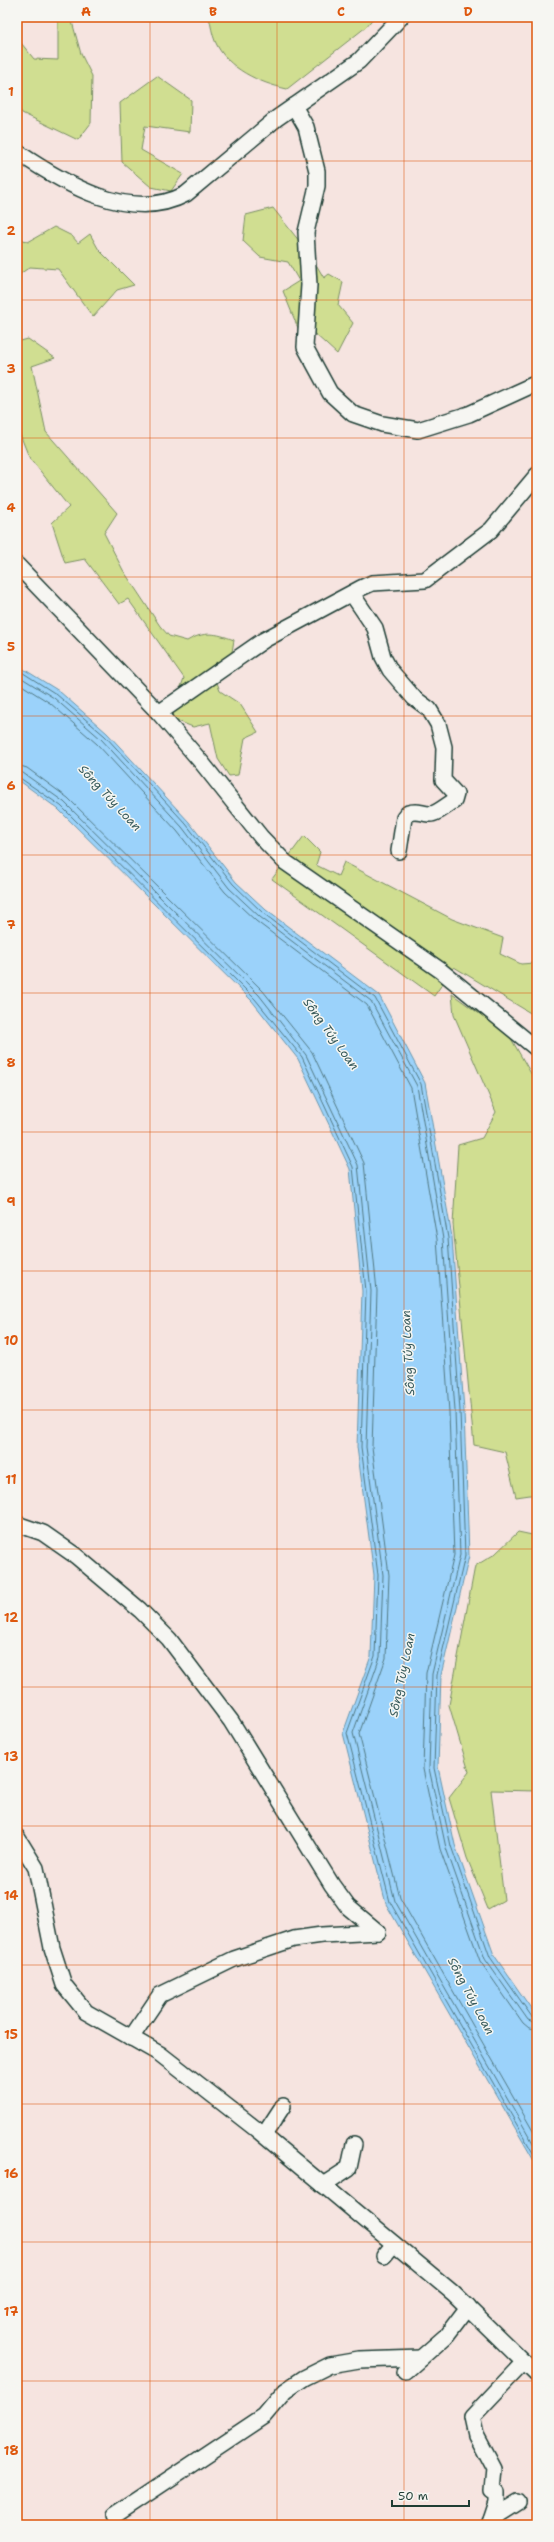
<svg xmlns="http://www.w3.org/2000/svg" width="554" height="2542" font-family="'Shantell Sans',sans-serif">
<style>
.green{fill:#d0de91;stroke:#788e62}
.water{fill:#9bd2fa;stroke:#6996ab}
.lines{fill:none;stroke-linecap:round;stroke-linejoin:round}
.shore{stroke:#517983;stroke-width:1}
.minor-casing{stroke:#1f3d34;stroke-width:18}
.minor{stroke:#f6f6f2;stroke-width:15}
.grid{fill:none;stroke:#de580e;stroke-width:1;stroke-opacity:0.55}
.labels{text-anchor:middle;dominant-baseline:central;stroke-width:3;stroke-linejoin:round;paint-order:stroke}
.water-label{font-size:12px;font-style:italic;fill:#385b5c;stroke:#f6f6f2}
.neatline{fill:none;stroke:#de580e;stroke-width:1.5}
.grid-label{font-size:13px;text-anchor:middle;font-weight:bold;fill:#de580e}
</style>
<rect width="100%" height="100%" fill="#f6e4e0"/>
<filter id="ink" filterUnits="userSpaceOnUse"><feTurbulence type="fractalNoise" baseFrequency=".025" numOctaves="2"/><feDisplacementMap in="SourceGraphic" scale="8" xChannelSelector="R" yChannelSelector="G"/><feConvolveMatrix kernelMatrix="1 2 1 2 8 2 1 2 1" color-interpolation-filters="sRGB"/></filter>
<g filter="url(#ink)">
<g class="green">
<path d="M209 17H374L366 27 287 89C260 83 227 69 215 41 212 34 211 25 209 17Z"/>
<polygon points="71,18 81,54 92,76 91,123 78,140 22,113 17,106 17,38 34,59 58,60 58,21"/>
<polygon points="157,76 191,100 190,132 145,126 141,150 183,174 171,191 151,187 122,162 120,103"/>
<polygon points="273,208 311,256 324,278 329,274 343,282 338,305 353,323 337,354 315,334 300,333 283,291 299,281 288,262 260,257 243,241 246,215"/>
<polygon points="54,227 72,236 78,243 90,234 99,250 134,285 117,290 93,317 58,269 30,267 17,276 17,237 28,242"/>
<path d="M28 339 55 358 32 366 46 432 117 513 104 533 123 570 160 626 169 636 187 641C204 631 216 633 234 640L231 658 213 671 220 691 240 704 258 732 245 738 238 775 229 776 218 759 210 723 193 727 170 718 184 678 128 599 119 604 85 559 65 563 52 523 69 507 29 457 17 427V342Z"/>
<polygon points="304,836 320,852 316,865 338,876 344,862 452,919 503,938 500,954 521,964 534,963 537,945 537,1017 454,967 434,996 272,879"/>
<polygon points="452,994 509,1035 533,1077 537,1080 537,1494 516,1497 505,1452 474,1445 453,1224 458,1145 482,1138 496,1112 454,1015"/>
<polygon points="518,1532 537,1536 537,1791 491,1790 504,1900 488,1909 467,1858 449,1798 469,1772 449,1705 475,1566 495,1554"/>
</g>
<polygon class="water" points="17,665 59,691 107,733 189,822 236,882 266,910 379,995 425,1083 452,1237 464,1411 469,1556 441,1675 438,1767 455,1845 494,1955 537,2017 537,2166 386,1904 343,1733 371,1656 374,1575 357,1447 362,1291 350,1169 298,1059 252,1001 58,809 17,779"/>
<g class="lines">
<g class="shore">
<polyline points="17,669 56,694 105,736 186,824 233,884 263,913 375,998 421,1084 448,1238 460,1411 465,1556 437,1675 434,1768 451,1846 490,1957 532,2017 537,2018"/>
<polyline points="17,675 54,698 101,739 182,827 229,888 260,917 371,1001 417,1086 443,1239 455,1411 460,1555 432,1674 429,1768 446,1848 485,1959 528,2020 537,2023"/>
<polyline points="17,682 50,703 97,744 177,831 225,892 256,921 367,1005 411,1088 437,1239 449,1412 454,1555 426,1673 423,1769 440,1849 480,1961 523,2023 529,2028 537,2029"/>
<polyline points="17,765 27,768 68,798 263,991 312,1052 364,1163 377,1291 372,1447 389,1575 386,1658 359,1734 400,1898 537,2138"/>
<polyline points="17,771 23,773 64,802 259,995 306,1055 358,1165 371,1291 366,1447 383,1575 380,1657 353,1733 395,1901 537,2150"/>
<polyline points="17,776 61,806 255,999 302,1057 353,1167 366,1291 361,1447 378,1575 375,1656 347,1733 390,1902 537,2160"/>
</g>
<g class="minor-casing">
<g id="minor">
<polyline points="294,106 306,127 317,171 317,186 306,232 309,285 305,347 330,393 353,414 382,424 418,430 469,414 537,383"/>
<path d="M17 152C63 183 130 224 186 194L277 118 359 61 401 17"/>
<polyline points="17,565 159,713 202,763 261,837 285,862 440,970 537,1049"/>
<path d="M352 594 375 628 383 657 390 670 414 698 429 709 438 724 444 747 443 780 456 794 454 801C448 804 436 815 429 814 420 813 417 810 408 813L404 818 399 851"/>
<polyline points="159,713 264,640 361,588 372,583 425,580 491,530 537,475"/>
<polyline points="17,1524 43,1533 76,1556 140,1610 169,1639 231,1721 332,1885 348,1907 378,1932"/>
<polyline points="17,1837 36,1868 52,1948 64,1985 86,2012 160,2054 256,2129 453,2293 537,2375"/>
<polyline points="131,2038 160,1995 234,1959 294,1939 322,1935 378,1932"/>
<polyline points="264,2135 283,2106"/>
<polyline points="323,2185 349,2168 354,2144"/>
<polyline points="384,2256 394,2244"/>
<polyline points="405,2372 446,2336 468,2307"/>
<polyline points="114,2516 264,2416 285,2391 304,2378 330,2365 359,2360 421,2358"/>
<polyline points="491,2519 518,2502"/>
<polyline points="489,2525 497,2501 497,2493 492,2490 494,2469 476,2435 472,2417 524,2362"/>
</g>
</g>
<use href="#minor" class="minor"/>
</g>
</g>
<path class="grid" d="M150 17V2525M277 17V2525M404 17V2525M17 161H537M17 300H537M17 438H537M17 577H537M17 716H537M17 855H537M17 993H537M17 1132H537M17 1271H537M17 1410H537M17 1549H537M17 1687H537M17 1826H537M17 1965H537M17 2104H537M17 2242H537M17 2381H537"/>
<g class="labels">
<g class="water-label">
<text transform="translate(110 798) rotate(47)">Sông Túy Loan</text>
<text transform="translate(331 1034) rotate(54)">Sông Túy Loan</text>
<text transform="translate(408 1353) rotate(-93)">Sông Túy Loan</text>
<text transform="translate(402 1675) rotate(-78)">Sông Túy Loan</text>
<text transform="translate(471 1996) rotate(62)">Sông Túy Loan</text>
</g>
</g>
<rect width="554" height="2542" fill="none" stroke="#f6f6f2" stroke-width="44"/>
<path d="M392 2500v6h77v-6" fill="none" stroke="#1f3d34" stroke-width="2"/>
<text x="398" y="2500" font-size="12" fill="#1f3d34" stroke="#f6f6f2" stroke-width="3" paint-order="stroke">50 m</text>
<rect x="22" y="22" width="510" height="2498" class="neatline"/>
<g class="grid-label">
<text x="86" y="16">A</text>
<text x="213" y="16">B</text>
<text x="341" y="16">C</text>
<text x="468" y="16">D</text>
<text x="11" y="96">1</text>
<text x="11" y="235">2</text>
<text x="11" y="373">3</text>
<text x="11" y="512">4</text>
<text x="11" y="651">5</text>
<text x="11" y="790">6</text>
<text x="11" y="929">7</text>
<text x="11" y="1067">8</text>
<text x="11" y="1206">9</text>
<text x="11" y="1345">10</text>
<text x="11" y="1484">11</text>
<text x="11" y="1622">12</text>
<text x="11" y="1761">13</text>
<text x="11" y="1900">14</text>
<text x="11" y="2039">15</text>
<text x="11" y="2178">16</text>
<text x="11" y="2316">17</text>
<text x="11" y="2455">18</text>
</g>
</svg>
